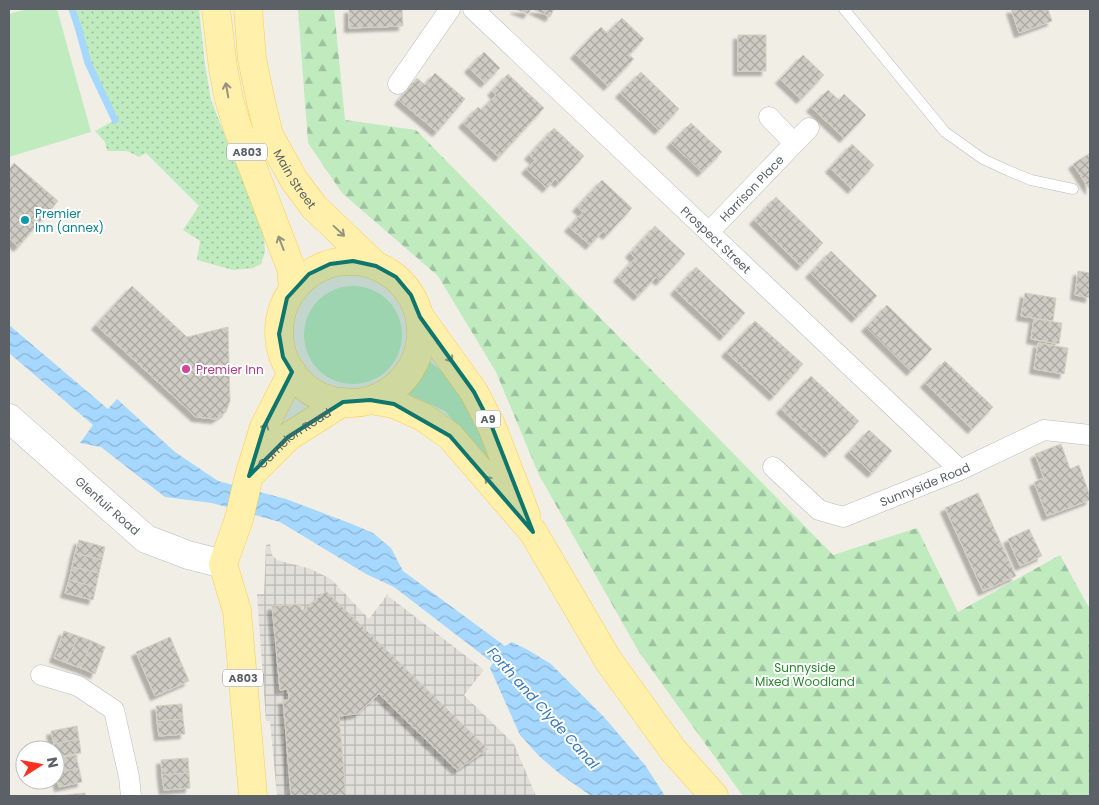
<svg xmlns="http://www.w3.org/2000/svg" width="1099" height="805" font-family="Poppins,sans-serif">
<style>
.industrial{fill:url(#industrial-grid)}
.grass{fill:#bfebbf}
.forest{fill:url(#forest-firs)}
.park{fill:url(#park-dots)}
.water{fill:url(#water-waves)}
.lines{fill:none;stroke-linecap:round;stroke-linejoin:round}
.stream{stroke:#a6d8ff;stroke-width:7}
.building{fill:url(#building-cross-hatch);stroke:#d6d0c2;filter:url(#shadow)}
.lane-casing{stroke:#b7bbc0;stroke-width:11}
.street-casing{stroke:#b7bbc0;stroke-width:21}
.secondary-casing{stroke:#b8bcc2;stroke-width:29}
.primary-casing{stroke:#ffcd4f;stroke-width:29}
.lane{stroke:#fff;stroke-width:10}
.street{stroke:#fff;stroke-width:20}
.secondary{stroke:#fff;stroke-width:28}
.primary{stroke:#fff1ab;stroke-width:28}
.oneway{stroke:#95937f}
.marked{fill:#0f766e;fill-opacity:0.2;stroke:#0f766e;stroke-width:4;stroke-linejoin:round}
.culture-dot{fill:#0f9aa8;stroke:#fff;stroke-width:2}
.hotel-dot{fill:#d1479c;stroke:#fff;stroke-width:2}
.labels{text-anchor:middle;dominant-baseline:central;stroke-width:4;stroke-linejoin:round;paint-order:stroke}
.shield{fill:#fff;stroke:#8d9095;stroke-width:1}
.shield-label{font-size:11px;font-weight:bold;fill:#5c6167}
.street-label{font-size:12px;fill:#5c6167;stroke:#fff}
.culture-label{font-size:12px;fill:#0d838f;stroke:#fff;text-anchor:start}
.hotel-label{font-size:12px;fill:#b23c85;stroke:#fff;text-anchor:start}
.park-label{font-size:12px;fill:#2b8730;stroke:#fff}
.water-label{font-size:14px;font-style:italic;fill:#3778be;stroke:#fff}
</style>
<defs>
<pattern id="industrial-grid" width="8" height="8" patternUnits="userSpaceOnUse" patternTransform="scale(1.25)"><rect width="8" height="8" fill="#e1dfd9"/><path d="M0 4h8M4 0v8" fill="none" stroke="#bab8b4"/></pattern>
<pattern id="forest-firs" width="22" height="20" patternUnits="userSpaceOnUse" patternTransform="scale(1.25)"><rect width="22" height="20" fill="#bfebbf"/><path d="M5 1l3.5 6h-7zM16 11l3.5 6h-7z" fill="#9ec29f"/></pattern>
<pattern id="park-dots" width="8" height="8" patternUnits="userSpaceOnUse" patternTransform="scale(1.25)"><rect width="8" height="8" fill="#bfebbf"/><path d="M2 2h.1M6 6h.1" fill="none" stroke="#9ec29f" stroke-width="1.8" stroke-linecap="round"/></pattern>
<pattern id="water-waves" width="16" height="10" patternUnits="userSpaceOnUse" patternTransform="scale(1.25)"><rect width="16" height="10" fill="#a6d8ff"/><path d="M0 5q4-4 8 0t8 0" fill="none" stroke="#8ab3d2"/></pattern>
<pattern id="building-cross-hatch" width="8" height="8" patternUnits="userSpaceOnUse" patternTransform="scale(1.25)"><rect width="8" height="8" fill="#cecbc3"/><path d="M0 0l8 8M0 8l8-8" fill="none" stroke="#aaa8a2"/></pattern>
<filter id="shadow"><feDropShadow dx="-4.5" dy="4.5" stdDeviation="1" flood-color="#0004"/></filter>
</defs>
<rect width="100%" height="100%" fill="#f0eee5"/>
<polygon class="industrial" points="270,544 272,555 277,560 311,569 331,579 369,619 387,595 484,670 464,695 514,744 536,796 277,796 270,721 266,721 257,594 264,594 266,545"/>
<g class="grass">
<polygon points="27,9 57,9 91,132 9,157 9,14"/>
<circle cx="353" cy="335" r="49"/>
<polygon points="428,360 451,379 496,460 491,464 445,411 408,394"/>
</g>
<polygon class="forest" points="298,9 334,9 345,120 416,130 833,555 917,528 958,612 1060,555 1088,606 1090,606 1090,796 743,796 639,652 539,475 496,372 438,276 342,193 308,143"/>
<polygon class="park" points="72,9 199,9 205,65 211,100 229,146 248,191 264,236 265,252 261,264 253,268 233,270 197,260 200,241 183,230 199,206 146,153 139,157 127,151 107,151 105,142 95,131 115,120 88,63 78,27"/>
<polygon class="water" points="9,325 108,409 117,399 175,452 218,481 286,499 352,524 373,533 391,548 403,571 505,646 512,642 528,650 551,664 604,717 645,765 665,796 591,796 560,774 539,756 520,735 490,668 493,663 394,587 366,574 280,522 212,503 165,497 101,447 80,443 93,425 9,353"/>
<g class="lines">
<polyline class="stream" points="72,9 78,27 88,63 115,120"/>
</g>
<g class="building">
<polygon points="349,9 402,9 403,26 349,28"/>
<polygon points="515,9 531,9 528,14"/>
<polygon points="533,9 554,9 550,17"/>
<polygon points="1011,9 1048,9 1052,21 1019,33"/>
<polygon points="622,18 644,39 629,55 634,59 608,86 575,54 601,27 607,33"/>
<rect x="738" y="35" width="28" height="36"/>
<polygon points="484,52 500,68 485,83 469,68"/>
<polygon points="803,55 824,75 801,99 780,79"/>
<polygon points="641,72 679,109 659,130 620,93"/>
<polygon points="435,73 465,99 437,132 399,100 417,78 425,85"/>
<polygon points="508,74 544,108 499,157 463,123 478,107 481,110 496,95 492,91"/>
<polygon points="828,90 839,100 844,94 866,115 844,138 811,107"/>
<polygon points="691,123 722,152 702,172 671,143"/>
<polygon points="554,128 584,156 559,183 555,179 547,188 526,169 535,160 529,155"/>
<polygon points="852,144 874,165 852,189 830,168"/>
<polygon points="1090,153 1090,190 1073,164"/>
<polygon points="14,163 58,201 18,247 9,238 9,169"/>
<polygon points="602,180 632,208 607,235 603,231 590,245 569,227 583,212 577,207"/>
<polygon points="776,197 823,243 801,266 754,220"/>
<polygon points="655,226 685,254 660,281 656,277 638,296 618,277 635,258 630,253"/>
<polygon points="831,251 877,296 856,318 810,273"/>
<polygon points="696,267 745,313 724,336 675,290"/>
<polygon points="1078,271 1090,273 1090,298 1075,295"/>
<polygon points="132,286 187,337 228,327 230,401 226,412 216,419 196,417 96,325"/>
<polygon points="1025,293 1056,298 1053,321 1021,316"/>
<polygon points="887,305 932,349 911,371 866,327"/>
<polygon points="1034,319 1062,323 1059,344 1031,339"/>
<polygon points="755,321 803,364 774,396 726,352"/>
<polygon points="1038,343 1068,348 1064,374 1034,369"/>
<polygon points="945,361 993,407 972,429 925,383"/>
<polygon points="811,376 859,421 829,453 781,409"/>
<polygon points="869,430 892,451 872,473 849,452"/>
<polygon points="1061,444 1070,469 1079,465 1090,496 1090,500 1047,516 1034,482 1044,478 1035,454"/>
<polygon points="978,493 1016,576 983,591 945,508"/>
<polygon points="1029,529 1042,556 1020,566 1008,539"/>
<polygon points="79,540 105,547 102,560 75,553"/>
<polygon points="75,553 102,560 99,573 72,567"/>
<polygon points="72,567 99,573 96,587 69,580"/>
<polygon points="69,580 96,587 93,600 65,593"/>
<polygon points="326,591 488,749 457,770 379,694 357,714 339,716 346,796 291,796 283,700 289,700 288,689 280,690 272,606 301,604 301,610 304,610"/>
<polygon points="64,631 78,636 67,663 54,658"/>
<polygon points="78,636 92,641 81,668 67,663"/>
<polygon points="170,637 189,681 155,696 136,652"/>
<polygon points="92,641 105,647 95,674 81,668"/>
<polygon points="182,704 183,719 157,721 156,706"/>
<polygon points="183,719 185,734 159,736 157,721"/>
<polygon points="77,726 79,739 54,744 51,731"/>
<polygon points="79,739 81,753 56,757 54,744"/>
<polygon points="76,755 79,768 56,773 55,759"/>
<polygon points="188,758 189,773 162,775 161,760"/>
<polygon points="79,768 82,782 59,787 56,773"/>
<polygon points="189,773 190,788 164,790 162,775"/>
<polygon points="85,793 85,796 57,796"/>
</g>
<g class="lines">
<g class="lane-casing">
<polyline id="lane" points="844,9 945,132 983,159 1009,171 1031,180 1073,189"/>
</g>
<g class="street-casing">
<g id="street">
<path id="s1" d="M473 9 960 470"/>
<polyline points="398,84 450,9"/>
<polyline points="769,117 794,143"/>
<path id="s2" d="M709 232 809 128"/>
<path id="s3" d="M773 467 819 510 843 517 960 470 1044 430 1090 435"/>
<polyline points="41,675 78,686 114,710 129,777 131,796"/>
</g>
</g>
<g class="secondary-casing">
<g id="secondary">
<path id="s4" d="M9 418 146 539 188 555 223 564"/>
</g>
</g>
<g class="primary-casing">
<g id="primary">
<polyline points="216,9 223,68 229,99 237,126 291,268 293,290"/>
<path id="s5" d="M248 9 252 59 261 102 269 135 294 180 314 207 376 266"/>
<circle cx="350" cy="332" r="71"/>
<polyline points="420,317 474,392 492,427 526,515"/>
<polyline points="370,400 394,404 423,417 450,436 533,532 608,660 673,750 714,796"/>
<path id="s6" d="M252 473 288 437 343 402"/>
<polyline points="253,796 237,611 223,564 239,519 249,476 264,427 292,372"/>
</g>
</g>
<use href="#lane" class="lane"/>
<use href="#street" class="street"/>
<use href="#secondary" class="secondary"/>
<use href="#primary" class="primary"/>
</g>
<defs><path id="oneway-shaft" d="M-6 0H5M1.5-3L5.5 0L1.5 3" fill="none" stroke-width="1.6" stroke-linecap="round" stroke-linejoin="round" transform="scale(1.25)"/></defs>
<g class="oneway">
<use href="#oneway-shaft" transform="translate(227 90) rotate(-100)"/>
<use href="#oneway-shaft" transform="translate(339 231) rotate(43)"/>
<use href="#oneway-shaft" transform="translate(281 243) rotate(-111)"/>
<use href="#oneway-shaft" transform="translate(448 356) rotate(54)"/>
<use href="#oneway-shaft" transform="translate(264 430) rotate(-69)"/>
<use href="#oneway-shaft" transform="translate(490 482) rotate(-131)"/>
</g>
<path class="marked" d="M353 261 376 266 396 277 411 295 420 317 474 392 492 427 533 532 450 436 394 404 370 400 343 402 288 437 249 476 264 427 292 372 283 357 279 334 287 298 309 274 330 264Z"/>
<circle class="culture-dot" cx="25" cy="220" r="5"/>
<circle class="hotel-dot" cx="186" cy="369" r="5"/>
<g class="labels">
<g class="shield">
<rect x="227" y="143.5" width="40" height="17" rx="4"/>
<rect x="475.5" y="410.5" width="25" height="17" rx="4"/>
<rect x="223" y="669.5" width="40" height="17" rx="4"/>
</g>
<g class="shield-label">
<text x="247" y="152">A803</text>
<text x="488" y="419">A9</text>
<text x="243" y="678">A803</text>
</g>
<g class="street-label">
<text stroke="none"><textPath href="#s5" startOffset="179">Main Street</textPath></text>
<text stroke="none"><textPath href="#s2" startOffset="61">Harrison Place</textPath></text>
<text stroke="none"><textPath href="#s1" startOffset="335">Prospect Street</textPath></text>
<text stroke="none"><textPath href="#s6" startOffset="55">Camelon Road</textPath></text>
<text stroke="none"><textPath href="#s3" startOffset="176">Sunnyside Road</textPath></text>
<text stroke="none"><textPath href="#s4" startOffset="132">Glenfuir Road</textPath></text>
</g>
<g class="culture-label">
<text x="35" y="213">Premier<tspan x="35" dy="14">Inn (annex)</tspan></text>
</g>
<g class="hotel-label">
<text x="196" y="369">Premier Inn</text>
</g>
<g class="park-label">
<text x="805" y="667">Sunnyside<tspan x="805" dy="14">Mixed Woodland</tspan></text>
</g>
<g class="water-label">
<text transform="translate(543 708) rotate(48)">Forth and Clyde Canal</text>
</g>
</g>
<rect width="1099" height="805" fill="none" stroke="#5c6167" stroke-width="20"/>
<g transform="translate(40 765) rotate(79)"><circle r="24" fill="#ffffff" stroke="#bec0c2"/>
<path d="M0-4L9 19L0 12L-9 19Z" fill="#fc301f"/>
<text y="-8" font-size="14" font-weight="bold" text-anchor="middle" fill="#5c6167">N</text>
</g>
</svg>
